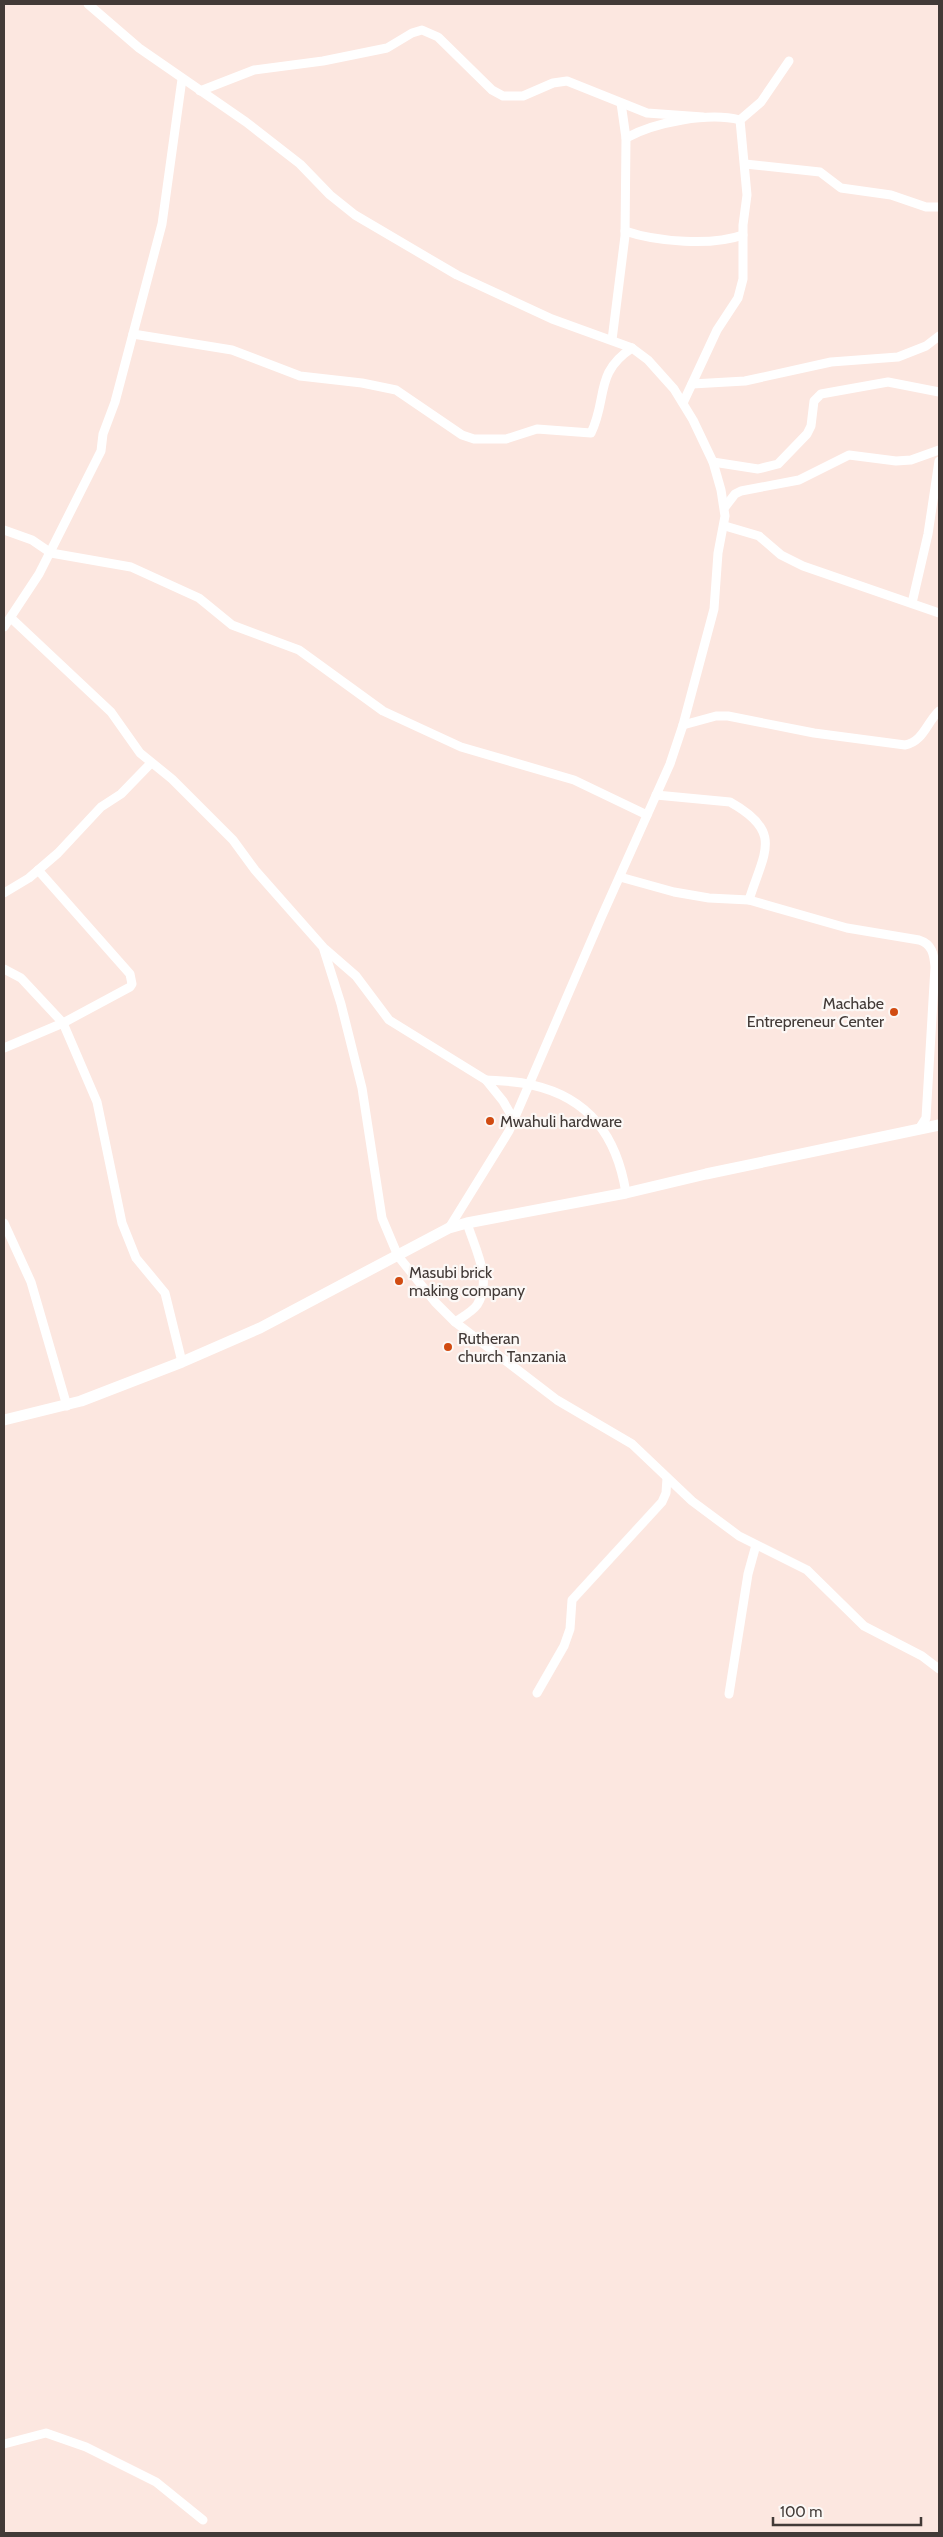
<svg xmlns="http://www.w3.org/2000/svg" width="943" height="2537" font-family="Cabin,sans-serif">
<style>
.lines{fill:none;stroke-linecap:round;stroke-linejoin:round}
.minor{stroke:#fff;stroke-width:9}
.tertiary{stroke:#fff;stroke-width:11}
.poi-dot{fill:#d14b11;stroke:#fcf8f6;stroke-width:2}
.labels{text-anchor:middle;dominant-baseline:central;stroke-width:4.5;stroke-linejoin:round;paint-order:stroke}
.poi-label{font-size:16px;fill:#423a37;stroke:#fcf8f6;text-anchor:start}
</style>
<rect width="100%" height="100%" fill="#fce7e0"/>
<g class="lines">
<g class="minor">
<polyline points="88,4 139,48 246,122 300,164 330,195 355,215 457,275 552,319 632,348 648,360 674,389 693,420 713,462 721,490 725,516 718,553 714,609 683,725 670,764 601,918 509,1131 449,1228"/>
<polyline points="200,91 254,70 323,61 387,48 412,33 422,30 438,37 492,90 503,96 523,96 553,83 567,81 647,113 703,117"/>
<path d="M626 138C655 122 709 112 740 120"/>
<polyline points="745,164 820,172 841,188 891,195 926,207 939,207"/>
<path d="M625 231C657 242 712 246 743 235"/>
<path d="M133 334 232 350 300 376 362 383 396 390 462 435 474 439H506L537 429 591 433C608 398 594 373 632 348"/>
<polyline points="612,340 625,236 626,138 621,103"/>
<polyline points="692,384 745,381 831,362 898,357 926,346 939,336"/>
<polyline points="683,403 717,330 738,298 743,279 743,225 747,195 740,120 761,102 789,61"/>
<polyline points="713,462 758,469 778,464 807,434 811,426 814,401 821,394 888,382 939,392"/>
<polyline points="725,507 735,494 741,491 799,480 849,455 896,461 911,460 939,450"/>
<polyline points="725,526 759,536 781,555 803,566 939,613"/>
<polyline points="4,530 32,540 51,553 131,567 199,598 232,625 299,650 383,711 461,747 574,780 647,815"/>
<polyline points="912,603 928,534 939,461"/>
<polyline points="11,618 111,712 140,753 172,779 233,840 255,870 323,947 341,1004 362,1088 382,1218 398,1256 435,1302 455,1322 557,1400 632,1444 692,1501 739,1536 807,1570 864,1626 922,1656 939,1669"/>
<polyline points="4,627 39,574 101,451 103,434 115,402 162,224 182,79"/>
<path d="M683 725 716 716H728L814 733 905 745C923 742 927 722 939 711"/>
<path d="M656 795 730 802C784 832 764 852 749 900"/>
<path d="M620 877 674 892 709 898 749 900 847 928 919 940C932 944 934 954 935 967L926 1118 919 1129"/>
<polyline points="4,893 29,878 58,853 101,807 121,794 151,763"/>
<polyline points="325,949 356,976 389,1020 486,1080 503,1101 514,1120"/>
<polyline points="4,969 21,978 63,1023 97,1102 122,1223 136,1258 165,1293 182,1362"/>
<polyline points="4,1048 63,1023 130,987 132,984 130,974 38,870"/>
<path d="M486 1080C501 1081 517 1081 532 1085 590 1098 617 1137 626 1193"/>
<polyline points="4,1223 31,1282 67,1406"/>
<path d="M455 1322C462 1317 472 1312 477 1305 493 1280 475 1249 467 1223"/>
<polyline points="537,1693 564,1646 570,1629 572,1600 662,1502 666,1493 667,1478"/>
<polyline points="729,1694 748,1574 756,1545"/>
<polyline points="4,2444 46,2433 86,2447 156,2482 203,2520"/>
</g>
<polyline class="tertiary" points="4,1420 81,1401 182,1362 260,1328 449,1228 467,1223 626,1193 706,1174 939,1125"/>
</g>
<g class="poi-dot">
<circle cx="894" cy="1012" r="5"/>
<circle cx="490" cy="1121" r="5"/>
<circle cx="399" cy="1281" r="5"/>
<circle cx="448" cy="1347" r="5"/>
</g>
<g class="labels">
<g class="poi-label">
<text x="884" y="1003" text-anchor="end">Machabe<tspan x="884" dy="18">Entrepreneur Center</tspan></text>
<text x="500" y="1121">Mwahuli hardware</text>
<text x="409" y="1272">Masubi brick<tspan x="409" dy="18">making company</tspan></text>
<text x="458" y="1338">Rutheran<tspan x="458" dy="18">church Tanzania</tspan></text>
</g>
</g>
<rect width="943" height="2537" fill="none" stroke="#423a37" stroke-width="10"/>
<path d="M773 2517v8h148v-8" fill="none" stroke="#423a37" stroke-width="2.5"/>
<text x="780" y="2517" font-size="15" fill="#423a37" stroke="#fcf8f6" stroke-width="4" paint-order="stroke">100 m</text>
</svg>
